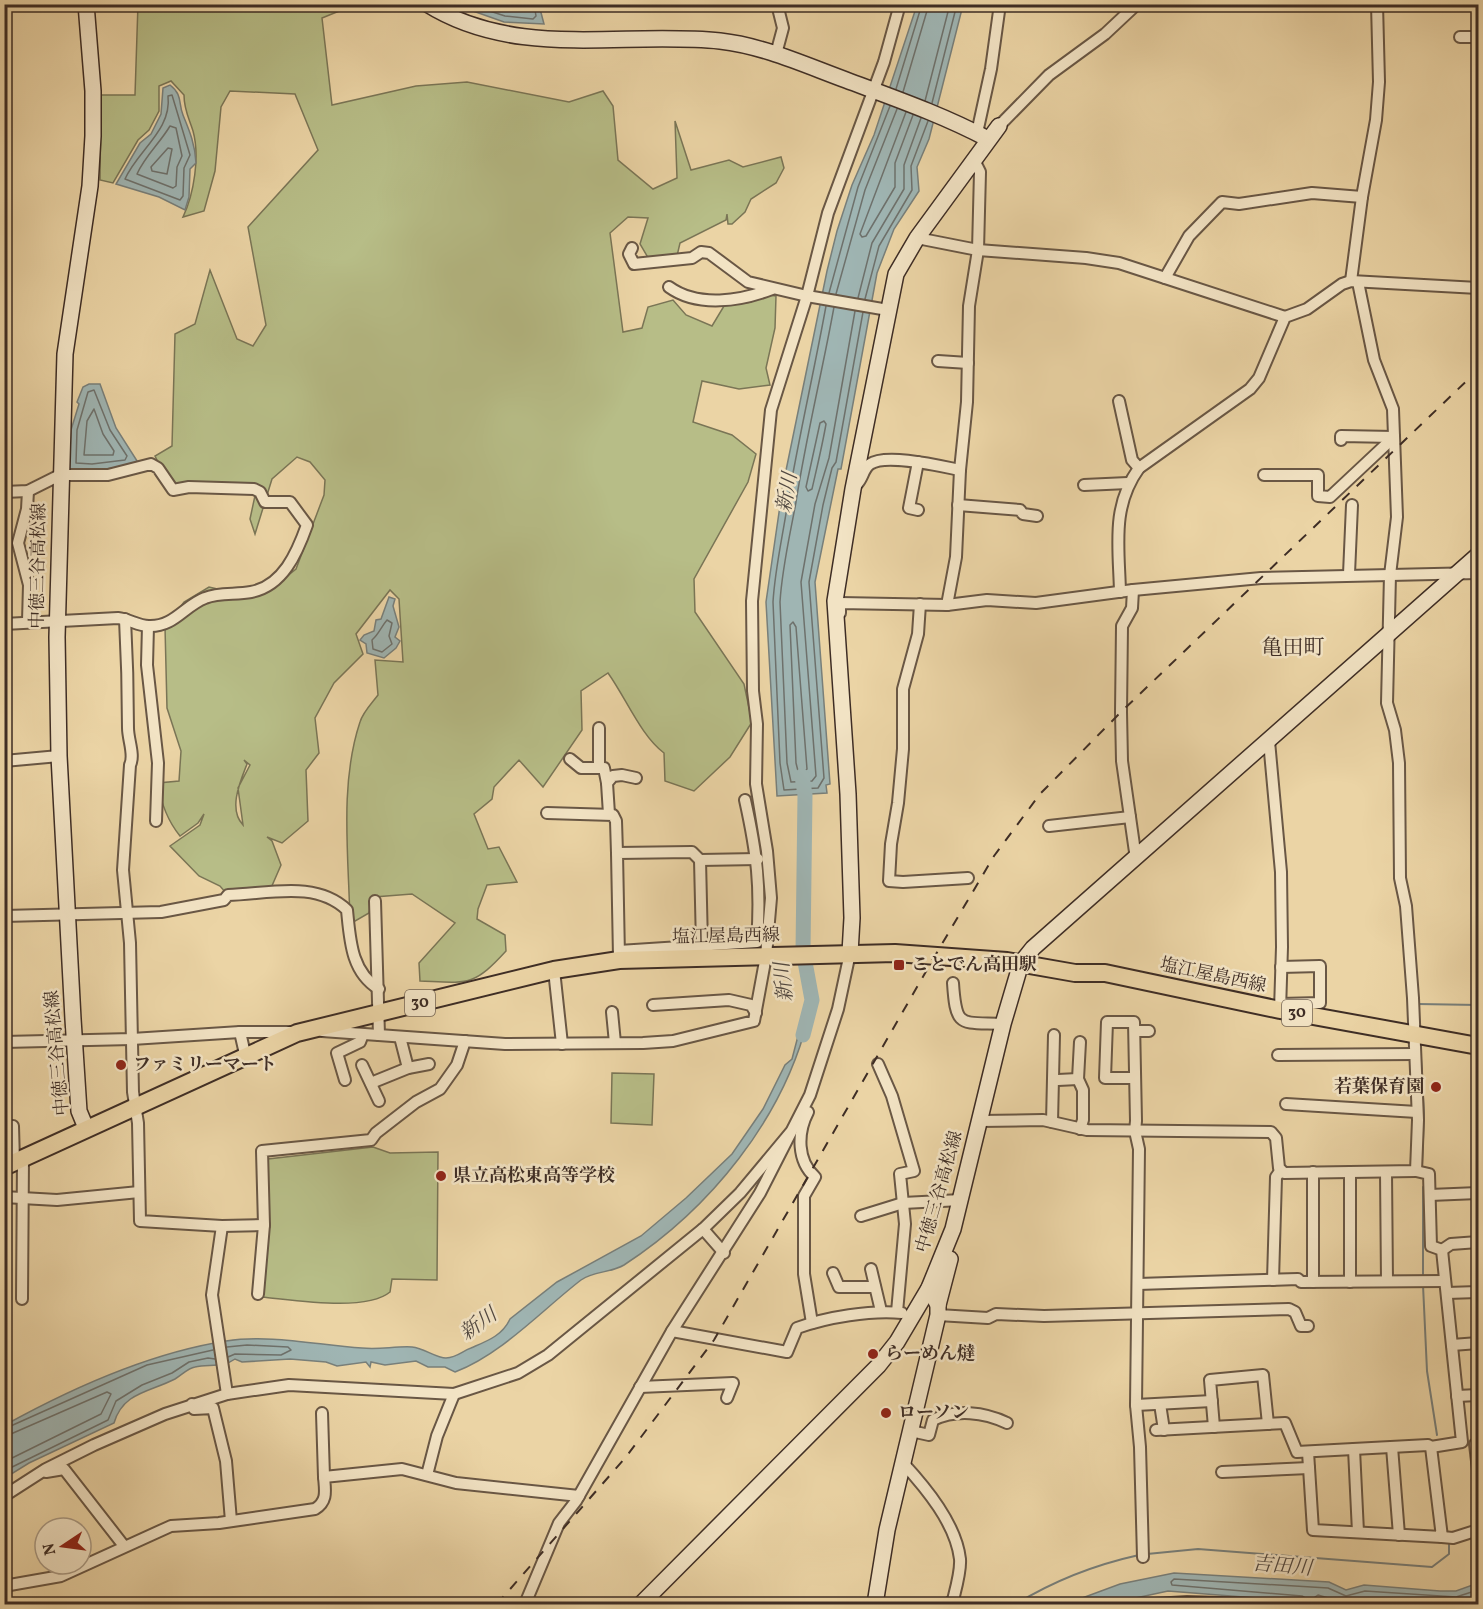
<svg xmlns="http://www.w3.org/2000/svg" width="1483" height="1609" font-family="Vollkorn,'Noto Serif JP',serif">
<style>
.green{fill:#b7bd87;stroke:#7a7556;stroke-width:1.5;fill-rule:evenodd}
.water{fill:#9fb5b3;stroke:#787f7a;stroke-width:1.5}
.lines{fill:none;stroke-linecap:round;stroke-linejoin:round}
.shore{stroke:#6e716c;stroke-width:1.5}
.stream{stroke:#787f7a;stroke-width:2}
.river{stroke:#9fb5b3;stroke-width:15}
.street-casing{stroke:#695745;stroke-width:14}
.secondary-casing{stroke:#3e2d25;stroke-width:18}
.primary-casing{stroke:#3e2d25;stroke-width:20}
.street{stroke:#f2e3c4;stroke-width:10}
.secondary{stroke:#f2e3c4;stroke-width:15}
.primary{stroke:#ebd4a5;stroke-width:16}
.rail{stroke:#3e2d25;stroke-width:2;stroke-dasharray:10 10;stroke-linecap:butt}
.poi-dot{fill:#8f2418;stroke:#f2e3c4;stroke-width:2}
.labels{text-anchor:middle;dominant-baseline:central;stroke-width:5;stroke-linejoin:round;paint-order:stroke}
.shield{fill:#f2e3c4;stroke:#746455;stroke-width:1.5}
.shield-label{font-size:16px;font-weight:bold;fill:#3e2d25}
.street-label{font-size:18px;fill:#3e2d25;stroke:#f2e3c4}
.poi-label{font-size:18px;font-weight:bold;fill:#3e2d25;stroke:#f2e3c4;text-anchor:start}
.water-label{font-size:20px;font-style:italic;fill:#514841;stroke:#f2e3c4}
.quarter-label{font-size:21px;fill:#3e2d25;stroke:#f2e3c4}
</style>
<rect width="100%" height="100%" fill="#ebd4a5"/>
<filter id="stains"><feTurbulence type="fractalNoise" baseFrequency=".00333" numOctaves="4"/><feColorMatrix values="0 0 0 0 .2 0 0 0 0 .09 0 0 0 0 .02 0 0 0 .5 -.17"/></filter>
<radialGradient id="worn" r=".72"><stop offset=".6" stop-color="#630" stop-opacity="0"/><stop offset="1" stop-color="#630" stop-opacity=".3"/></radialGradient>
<g class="green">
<path d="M138 4 354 5 322 18 332 105 416 86 467 82 569 102 603 91 613 106 618 160 653 189 677 178 675 121 691 170 729 160 743 167 781 157 784 168 776 183 751 199 745 212 732 224H728L727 214 726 220 680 243 677 256 650 261 640 244 648 218 628 217 610 233 623 332 642 328 648 307 673 300 686 315 712 326 724 306 751 302 762 294 776 296 775 328 766 368 770 385 739 389 702 381 693 422 732 435 756 454 748 482 694 579 695 612 744 684 752 722 730 757 694 791 665 781 664 753C641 736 626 698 608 673L581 691 582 730 543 787 519 760 494 787 492 799 474 814 488 849 499 847 517 882 487 885 478 909 477 919 505 935 506 951C473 987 468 983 420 981L419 963 455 923 412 894 374 897 369 913 350 924C349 858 339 785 360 722 363 712 372 703 378 695L375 660 403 662 399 599 390 590 356 634 363 654 334 683 315 718 319 753 306 770 308 821 282 843 267 837 272 841 281 865 271 888 226 893 220 886 199 876 170 846 200 825 204 814 198 823 180 836C167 820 161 804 158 783L179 781 181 751 167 708 165 627 184 602 209 587 235 593 272 588 296 569 324 495 325 480 310 462 297 457 272 479 255 534 250 519 256 491 168 483 155 456 172 446 175 334 195 324 210 270 237 339 253 346 266 325 248 227 318 150 295 94 230 91 221 107 215 171 204 211 183 217C194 194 200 156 193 131 189 118 184 110 184 95L171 81 159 86V111L149 130 138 140 113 183 100 180 101 95H135ZM244 760 250 765 238 788 243 825C228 809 240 782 247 764Z"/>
<polygon points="612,1073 654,1074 652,1125 611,1123"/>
<path d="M373 1147 390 1153 438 1152 437 1280 392 1279 390 1292C366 1312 294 1300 262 1297L267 1230 268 1159Z"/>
</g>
<g class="water">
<polygon points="456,5 539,5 544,24 504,22"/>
<polygon points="917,5 963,5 929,139 917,167 919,191 894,229 877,273 841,469 838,469 815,582 830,784 826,785 827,793 777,796 766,602 783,485 827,271 837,231 852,185 874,135"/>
<path d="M170 85C183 95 178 103 183 115 190 132 195 144 196 163L190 169 189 197 185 210 159 197 116 184 140 143 151 134 161 114 163 88Z"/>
<polygon points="89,384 100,384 116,428 139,464 106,469 69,469 71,430 79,404 77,402 83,387"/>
<polygon points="389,597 395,599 393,606 399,627 395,637 400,641 396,648 384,658 367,653 366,644 360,640 364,635 374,631 376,620 381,619"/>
<path d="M804 1013 808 1019C783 1119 710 1209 624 1265 611 1273 593 1271 581 1280 542 1310 502 1354 455 1372L445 1367H428L416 1361 385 1365 371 1362 370 1367 366 1362 337 1366 326 1362 290 1359 242 1362 235 1359C223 1368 209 1364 195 1367 188 1368 182 1375 175 1379 150 1392 123 1392 114 1423L29 1463 5 1478V1425C72 1388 150 1353 226 1341 270 1334 317 1345 362 1348 379 1350 395 1346 412 1347 424 1348 436 1358 446 1358 458 1357 462 1351 471 1348 487 1341 502 1336 510 1319L557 1282 641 1236 686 1198 732 1154 763 1109 785 1065 792 1059Z"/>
<polygon points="1174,1573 1329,1582 1346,1590 1364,1585 1440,1591 1456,1591 1478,1583 1478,1604 1333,1604 1168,1591 1108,1604 1066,1604 1120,1584"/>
</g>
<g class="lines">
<g class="shore">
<polyline points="468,4 505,16 533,19 536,16 534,4"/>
<polyline points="896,89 922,4"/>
<polyline points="903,92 929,4"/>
<path d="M172 95 190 155 184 168 183 196 180 200 125 179C138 150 172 130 168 96Z"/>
<polyline points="925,101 950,4"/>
<polyline points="932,103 957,4"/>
<polyline points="906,112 860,234 862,237 866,236 895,187 895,163 913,115"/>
<path d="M170 126 176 128 182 156 177 167 176 186 173 188 137 174C145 156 160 143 170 126Z"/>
<polygon points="168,148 172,149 167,174 152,171 151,167"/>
<polyline points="829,293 858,187 890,106"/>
<polyline points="836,294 865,190 897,109"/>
<polyline points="858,298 872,243 904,189 904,165 921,118"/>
<polyline points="865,299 879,246 912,190 911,166 928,121"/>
<path d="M826 306C814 372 799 436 788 501 783 535 775 568 773 602L780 763 784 790 818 788 824 778 809 582 823 505 832 468 836 462 863 312"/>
<path d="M834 307C822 373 806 437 796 502 790 535 782 568 780 602L787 763 791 782 812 781 816 776 801 582 815 504 829 458 855 311"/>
<polygon points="94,390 110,430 127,456 125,460 92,464 76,463 77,430 88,392"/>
<polygon points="94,409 103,434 114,451 113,455 84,455 87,421"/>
<path d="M824 421 826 424C822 447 817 467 812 489L808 491 806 487 820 423Z"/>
<path d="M387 620 392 623 389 636 392 644 382 652 373 649 372 640C379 634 381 627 387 620Z"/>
<polygon points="793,622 796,627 807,769 804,772 798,771 796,763 790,625"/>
<polyline points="227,1347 247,1345 288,1347 291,1350 281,1355 235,1354 228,1357"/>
<polyline points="4,1429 147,1365 213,1350"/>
<polyline points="4,1437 107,1392 111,1394 101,1414 4,1462"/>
<polyline points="4,1471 108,1420 116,1401 142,1385 172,1373 189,1362 208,1358 215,1359"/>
<polyline points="1308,1604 1307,1599 1302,1596 1172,1585 1171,1582 1174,1579 1328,1588 1346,1596 1365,1591 1456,1597 1478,1590"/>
<polyline points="1316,1604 1315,1597 1318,1595 1345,1603 1366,1599 1438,1604"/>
</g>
<g class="stream">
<polyline points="1418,1004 1478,1005"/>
<polyline points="1419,1018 1420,1030"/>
<polyline points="1420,1041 1424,1114 1422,1166"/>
<polyline points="1423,1187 1423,1277"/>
<polyline points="1423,1285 1427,1371 1437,1435"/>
<polyline points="1147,1554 1198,1549 1432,1567 1449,1554 1449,1543"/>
<path d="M1016 1604C1055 1580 1094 1565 1139 1555"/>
</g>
<polyline class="river" points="802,776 805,795 803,951 812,1000 803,1035"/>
<g class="street-casing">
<g id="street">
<polyline points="1460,37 1478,37"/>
<polyline points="776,54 783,28 777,4"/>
<polyline points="999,126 1049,75 1105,34 1137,4"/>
<polyline points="977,133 991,69 1000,4"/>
<polyline points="917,238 978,250 1086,258 1119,263 1285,317"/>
<polyline points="632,248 629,254 634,264 692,258 701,252 709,253 748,282 807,296 888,310"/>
<polyline points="1165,278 1189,236 1222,202 1239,204 1312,193 1362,197"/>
<polyline points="1351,281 1362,197 1376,120 1379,82 1377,4"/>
<path d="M669 287C698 308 741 301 772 289"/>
<polyline points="938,361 968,363"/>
<polyline points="1119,401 1132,460 1139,468"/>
<polyline points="1341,440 1341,436 1394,437"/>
<polyline points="918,462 909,508 918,510"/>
<polyline points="1264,475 1318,475 1318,496 1330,497 1394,437"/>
<path d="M857 484C863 478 863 469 870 464 886 453 940 466 960 470"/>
<polyline points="1084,485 1128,483"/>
<polyline points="28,491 27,509 18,543 29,585 28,621"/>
<path d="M4 492 28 491 60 475H108L151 464 158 468 173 490 189 487 254 489 260 492 265 502H290L307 525C297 553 283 586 251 592 236 595 219 592 205 598 184 606 174 627 149 626 138 626 129 619 118 618L4 624"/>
<polyline points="958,505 1020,510 1023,514 1037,516"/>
<polyline points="1349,574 1352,505"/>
<polyline points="1133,590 1132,608 1122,626 1121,712 1122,761 1136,859"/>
<path d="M1120 592C1119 547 1111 507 1139 468L1250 389 1259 378 1285 317 1307 309 1342 284 1351 281 1478 288"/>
<polyline points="920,604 918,634 903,689 903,749 898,803 891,844 889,881 903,882 968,878"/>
<polyline points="947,605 956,557 960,470 967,402 969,306 978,250 980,172 975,162"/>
<polyline points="840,613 840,603 947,605 987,600 1036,603 1133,590 1261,578 1478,573"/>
<path d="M125 619C127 655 128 692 128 728 128 740 135 755 130 765L123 870 130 943 133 1092 138 1123 140 1221 222 1226 264 1225"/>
<polyline points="148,626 147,665 158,763 156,821"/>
<polyline points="1269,741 1281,872 1282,947 1280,1010"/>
<polyline points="570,759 581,768 604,768 607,783"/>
<polyline points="4,761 59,756"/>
<polyline points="599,766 599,728"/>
<polyline points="547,813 613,815 616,821 617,853"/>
<polyline points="609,814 607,783 613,776 622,775 636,778"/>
<polyline points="1049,826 1130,817"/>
<polyline points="700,860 702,945"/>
<polyline points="375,901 379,1035"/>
<path d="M4 916 161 912 224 900 228 895C268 894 316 880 347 910 350 940 351 972 379 989"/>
<path d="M619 951 757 942C761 887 757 854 745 800"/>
<polyline points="619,957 617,853 692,852 700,860 758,859"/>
<polyline points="554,970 562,1044"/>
<path d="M953 983C956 1029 960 1022 1003 1024"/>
<polyline points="1280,1004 1320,1003 1320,966 1281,967"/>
<polyline points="653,1005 729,1000 751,1005 756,1013"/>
<polyline points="612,1012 615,1043"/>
<polyline points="322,1031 505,1044 643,1043 673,1041 754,1021 766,956 771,898 767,851 756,784 757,724 753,691 752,601 771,410 807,296 828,213 884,62 900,4"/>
<polyline points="1135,1031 1149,1031"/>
<polyline points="240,1032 245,1054"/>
<polyline points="400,1037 408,1068"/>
<polyline points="4,1042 132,1039 240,1032 293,1032"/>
<polyline points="1278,1055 1414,1054"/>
<polyline points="878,1064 892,1096 914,1171 900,1174 905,1224 897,1312"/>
<polyline points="362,1065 379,1101"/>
<polyline points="1135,1078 1105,1078 1107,1022 1134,1022 1136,1121 1135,1131 1139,1149 1136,1405 1140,1447 1143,1557"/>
<polyline points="345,1080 337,1053 360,1042 363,1034"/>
<polyline points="1058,1080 1078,1079"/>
<polyline points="371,1083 408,1068 429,1064"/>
<polyline points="1286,1104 1417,1112"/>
<path d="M808 1112C797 1133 797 1161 815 1177L804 1196V1274L812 1323"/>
<polyline points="980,1121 1043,1120 1087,1130 1271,1132 1276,1138 1279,1168 1284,1173 1416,1171 1418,1120 1413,998 1406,906 1400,878 1399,763 1395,730 1387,703 1390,575 1397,517 1393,409 1374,360 1358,282"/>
<polyline points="1052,1122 1054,1035"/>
<polyline points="4,1126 13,1126 14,1162"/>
<polyline points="1080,1129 1083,1120 1083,1090 1078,1079 1080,1042"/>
<polyline points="1313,1172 1313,1282"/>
<polyline points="1386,1172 1387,1281"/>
<polyline points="1430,1195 1478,1193"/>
<polyline points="4,1197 57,1200 139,1192"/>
<polyline points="861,1216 903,1203 961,1200"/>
<polyline points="222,1226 212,1295 227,1394"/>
<polyline points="703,1229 724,1253"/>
<polyline points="1442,1250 1451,1244 1478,1242"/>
<polyline points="871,1269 881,1311"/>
<polyline points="833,1273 839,1287 875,1287"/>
<polyline points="1273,1280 1276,1177 1281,1170"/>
<polyline points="1350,1282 1350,1172"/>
<polyline points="1138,1284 1298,1279 1301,1282 1445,1281"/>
<polyline points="1447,1293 1478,1292"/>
<polyline points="258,1294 264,1225 262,1151 371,1140 376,1133 416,1102 440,1089 457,1065 465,1041"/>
<polyline points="22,1299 23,1158"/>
<polyline points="938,1315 988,1318 996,1314 1044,1316 1289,1309 1295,1312 1301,1326 1308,1326"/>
<path d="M672 1331 787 1352 797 1328C827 1317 871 1310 902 1313"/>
<polyline points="1452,1345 1478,1343"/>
<polyline points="640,1387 733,1383 727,1398"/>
<polyline points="1457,1396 1478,1395"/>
<polyline points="192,1404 194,1409 213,1408 226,1461 231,1521"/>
<polyline points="1160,1404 1164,1430"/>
<polyline points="1136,1405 1212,1401"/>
<polyline points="322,1413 324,1477"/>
<polyline points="1214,1427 1210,1380 1263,1375 1268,1424"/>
<polyline points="1156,1430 1285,1423 1297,1452 1428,1445 1431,1447"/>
<path d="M911 1431 929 1435 933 1420C956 1409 984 1412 1007 1423"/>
<polyline points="1475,1444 1478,1470"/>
<polyline points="1392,1447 1399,1535"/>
<polyline points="1354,1449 1358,1532"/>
<polyline points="1308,1452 1313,1530 1442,1537 1431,1447 1462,1442 1442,1250 1431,1246 1429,1174 1416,1171"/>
<path d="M903 1463C926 1488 956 1524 960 1559 961 1571 956 1588 953 1600L948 1604"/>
<polyline points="46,1472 64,1469 124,1546"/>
<polyline points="1222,1472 1309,1468"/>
<polyline points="427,1475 437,1436 454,1394"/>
<polyline points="4,1496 46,1469 94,1445 165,1414 227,1394 289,1385 454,1394 518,1373 548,1355 703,1229 740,1193 790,1133"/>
<polyline points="1442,1537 1453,1538 1478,1530"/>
<path d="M4 1586 61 1576 171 1526 219 1523 315 1509C328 1501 325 1490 324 1477L402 1469 456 1483 579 1496"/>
<polyline points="525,1604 559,1523 576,1501 672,1331 760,1193 810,1095 838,1009 850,953"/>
<polyline points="875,1604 896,1604"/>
<polyline points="1155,1604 1187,1602 1254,1604"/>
</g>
</g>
<g class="secondary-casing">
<g id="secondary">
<polyline points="86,4 93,91 93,136 90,186 65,354 57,637 59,756 73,1019 79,1111 86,1128"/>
<path d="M427 4C516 60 622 31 720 41 764 46 805 65 846 80 894 98 943 115 988 139"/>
<polyline points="850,953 852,918 848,794 835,601 853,489 896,274 917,238 999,126"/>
<polyline points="938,1305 950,1259"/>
<polyline points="641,1604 878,1366 897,1342 929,1288 953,1229 1003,1024 1021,963 1033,948 1478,555"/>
<polyline points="875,1604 887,1530 938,1315 938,1305 929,1288"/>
</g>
</g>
<g class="primary-casing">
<polyline id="primary" points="4,1167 297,1033 554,970 619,960 895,953 1007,961 1075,973 1105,973 1280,1010 1478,1046"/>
</g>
<use href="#street" class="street"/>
<use href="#secondary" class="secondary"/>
<use href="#primary" class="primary"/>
<polyline class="rail" points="497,1604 626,1457 714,1340 936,954 994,856 1040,794 1121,712 1478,370"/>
</g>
<g class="poi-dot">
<rect x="893" y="959" width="12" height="12" rx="3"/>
<circle cx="121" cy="1065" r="6"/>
<circle cx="1436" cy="1087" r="6"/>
<circle cx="441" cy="1176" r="6"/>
<circle cx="873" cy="1354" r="6"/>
<circle cx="886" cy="1413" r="6"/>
</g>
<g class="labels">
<g class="shield">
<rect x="405" y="990" width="30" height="26" rx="4.5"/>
<rect x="1282" y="1000" width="30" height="26" rx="4.5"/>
</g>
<g class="shield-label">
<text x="420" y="1003">30</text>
<text x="1297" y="1013">30</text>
</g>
<g class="street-label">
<text transform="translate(39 566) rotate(-89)">中徳三谷高松線</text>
<text transform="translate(726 937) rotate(-1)">塩江屋島西線</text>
<text transform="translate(1213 976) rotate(12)">塩江屋島西線</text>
<text transform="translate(58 1053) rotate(-95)">中徳三谷高松線</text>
<text transform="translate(940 1192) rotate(-74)">中徳三谷高松線</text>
</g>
<g class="poi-label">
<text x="911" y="965">ことでん高田駅</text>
<text x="133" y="1065">ファミリーマート</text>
<text x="1424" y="1087" text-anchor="end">若葉保育園</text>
<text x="453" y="1176">県立高松東高等学校</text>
<text x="885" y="1354">らーめん燵</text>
<text x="898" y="1413">ローソン</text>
</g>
<g class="water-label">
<text transform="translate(788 493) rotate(-80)">新川</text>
<text transform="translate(785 982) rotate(-96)">新川</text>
<text transform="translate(479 1325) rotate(-36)">新川</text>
<text transform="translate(1282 1567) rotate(5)">吉田川</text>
</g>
<g class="quarter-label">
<text x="1293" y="648">亀田町</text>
</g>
</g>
<rect width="1483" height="1609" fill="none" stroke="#ebd4a5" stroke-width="24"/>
<rect x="6" y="6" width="1471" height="1597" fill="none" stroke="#3e2d25" stroke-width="3"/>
<rect x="12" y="12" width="1459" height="1585" fill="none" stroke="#3e2d25" stroke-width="1.5"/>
<g transform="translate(63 1546) rotate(257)"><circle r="28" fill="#f2e3c4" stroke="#aa9a84" stroke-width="1.5"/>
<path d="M0-4.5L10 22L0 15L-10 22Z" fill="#8f2418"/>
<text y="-9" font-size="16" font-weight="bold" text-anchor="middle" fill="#3e2d25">N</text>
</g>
<rect width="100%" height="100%" filter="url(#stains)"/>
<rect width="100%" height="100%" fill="url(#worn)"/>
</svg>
